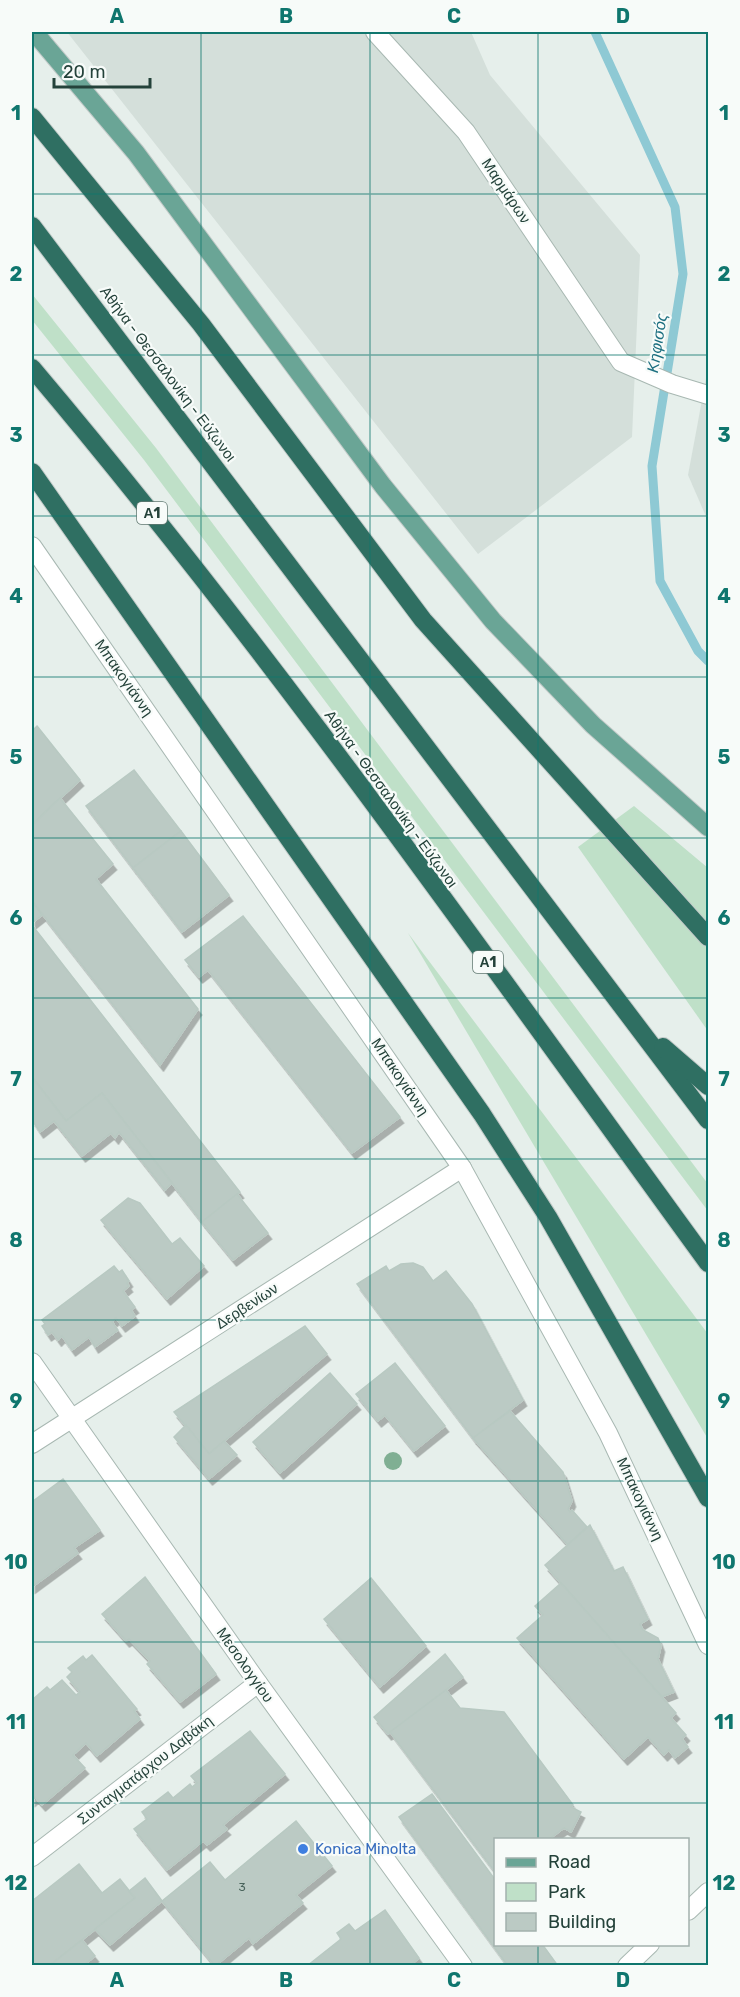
<svg xmlns="http://www.w3.org/2000/svg" width="740" height="1997" font-family="Rubik,sans-serif">
<style>
.built{fill:#d4dfda}
.green{fill:#bfe0c8}
.lines{fill:none;stroke-linecap:round;stroke-linejoin:round}
.stream{stroke:#8ec9d4;stroke-width:9}
.building{fill:#bbcac4;stroke:#b8c9c2;stroke-width:1.5;filter:url(#shadow)}
.minor-casing{stroke:#a8b8b2;stroke-width:20}
.major-casing{stroke:#c2cac8;stroke-width:20}
.highway-casing{stroke:#c2cac8;stroke-width:20}
.minor{stroke:#fff;stroke-width:18}
.major{stroke:#6aa596;stroke-width:18}
.highway{stroke:#2f6f62;stroke-width:18}
.tree{fill:#80af93}
.grid{fill:none;stroke:#0f766e;stroke-width:1.5;stroke-opacity:0.55}
.shop-dot{fill:#3f7fe0;stroke:#f7fbf9;stroke-width:2}
.labels{text-anchor:middle;dominant-baseline:central;stroke-width:4.5;stroke-linejoin:round;paint-order:stroke}
.number-label{font-size:12px;fill:#4a645c}
.shield{fill:#f7fbf9;stroke:#637a73;stroke-width:1.5}
.shield-label{font-size:14px;font-weight:bold;fill:#24423a}
.street-label{font-size:15px;fill:#24423a;stroke:#f7fbf9}
.shop-label{font-size:15px;fill:#366cbe;stroke:#f7fbf9;text-anchor:start}
.water-label{font-size:16px;font-style:italic;fill:#1c6f80;stroke:#f7fbf9}
.neatline{fill:none;stroke:#0f766e;stroke-width:2}
.grid-label{font-size:20px;text-anchor:middle;font-weight:bold;fill:#0f766e}
</style>
<defs>
<filter id="shadow"><feDropShadow dx="3.5" dy="6" stdDeviation="0" flood-color="#0004"/></filter>
</defs>
<rect width="100%" height="100%" fill="#e6efeb"/>
<g class="built">
<polygon points="67,32 471,32 490,75 640,255 632,437 478,554"/>
<polygon points="708,368 708,521 688,475"/>
</g>
<g class="green">
<polygon points="32,294 156,448 708,1184 708,1211 144,460 32,320"/>
<polygon points="634,806 708,868 708,1031 578,847"/>
<polygon points="408,933 708,1334 708,1439"/>
</g>
<g class="lines">
<polyline class="stream" points="595,32 675,207 683,274 652,466 660,581 698,651 708,661"/>
</g>
<g class="building">
<polygon points="37,726 80,780 32,825 32,731"/>
<polygon points="134,770 181,831 133,868 86,806"/>
<polygon points="60,798 113,864 96,879 198,1009 160,1065 32,901 32,825"/>
<polygon points="181,831 229,895 182,932 133,868"/>
<polygon points="32,901 42,915 32,923"/>
<polygon points="243,916 400,1117 352,1153 208,970 199,977 185,960"/>
<polygon points="32,925 240,1192 202,1222 102,1093 66,1121 32,1077"/>
<polygon points="32,1077 66,1121 102,1093 172,1183 165,1190 119,1132 115,1138 111,1133 82,1156 54,1121 40,1132 32,1120"/>
<polygon points="237,1194 268,1233 233,1260 202,1222"/>
<polygon points="128,1198 140,1203 172,1244 180,1238 204,1266 167,1299 101,1220"/>
<polygon points="413,1263 423,1267 433,1281 446,1271 472,1304 523,1400 473,1438 357,1284 386,1266 389,1271 401,1264"/>
<polygon points="114,1266 119,1272 122,1270 129,1281 127,1283 129,1286 123,1291 135,1307 131,1310 135,1316 122,1326 116,1318 112,1322 118,1330 95,1347 89,1337 72,1350 62,1336 58,1340 52,1332 48,1335 42,1326 45,1324 42,1320"/>
<polygon points="305,1326 327,1354 209,1454 174,1412"/>
<polygon points="395,1363 445,1426 414,1451 385,1415 378,1421 356,1394"/>
<polygon points="330,1373 357,1404 280,1473 253,1442"/>
<polygon points="510,1411 563,1472 572,1501 568,1509 570,1512 572,1510 587,1527 568,1545 473,1438"/>
<polygon points="186,1425 209,1454 224,1441 237,1455 209,1479 174,1437"/>
<polygon points="63,1479 100,1530 74,1548 78,1553 32,1587 32,1502"/>
<polygon points="590,1525 614,1571 623,1567 648,1619 640,1624 643,1630 658,1638 661,1646 658,1659 674,1692 661,1697 545,1565"/>
<polygon points="145,1577 216,1674 180,1702 147,1664 150,1661 129,1639 126,1641 102,1614"/>
<polygon points="371,1578 426,1646 380,1687 324,1619"/>
<polygon points="561,1583 676,1713 671,1718 686,1735 682,1739 688,1747 675,1758 669,1750 664,1755 648,1737 624,1759 517,1638 543,1615 535,1606"/>
<polygon points="445,1654 463,1677 388,1734 374,1717"/>
<polygon points="92,1655 137,1709 134,1711 140,1719 97,1756 86,1743 73,1755 85,1768 42,1805 35,1797 32,1800 32,1700 47,1687 50,1690 62,1680 76,1695 80,1692 67,1677 72,1672 68,1668 83,1656 86,1660"/>
<polygon points="446,1690 460,1708 504,1712 573,1805 571,1807 581,1812 571,1832 564,1828 548,1840 496,1840 496,1873 390,1732"/>
<polygon points="250,1731 285,1774 223,1825 227,1829 207,1845 203,1841 167,1870 134,1829 147,1819 142,1812 168,1792 173,1798 190,1784 192,1787 197,1783 191,1776"/>
<polygon points="432,1794 496,1881 496,1944 542,1944 558,1966 508,1966 399,1817"/>
<polygon points="296,1821 332,1866 296,1895 303,1903 253,1944 249,1938 215,1966 162,1901 210,1862 225,1880"/>
<polygon points="79,1864 102,1893 120,1879 135,1898 49,1966 32,1966 32,1901"/>
<polygon points="145,1878 162,1901 110,1945 95,1929 135,1898 129,1891"/>
<polygon points="385,1910 419,1958 413,1963 415,1966 307,1966 341,1939 337,1933 349,1924 355,1931"/>
<polygon points="82,1940 95,1956 83,1966 49,1966"/>
</g>
<g class="lines">
<g class="minor-casing">
<g id="minor">
<polyline points="375,32 466,132 621,362 672,384 708,395"/>
<polyline points="32,546 462,1168 608,1433 708,1645"/>
<polyline points="32,1362 258,1683 463,1966"/>
<polyline points="32,1444 462,1168"/>
<polyline points="32,1857 258,1683"/>
<polyline points="688,1911 708,1892"/>
<polyline points="627,1966 650,1944"/>
</g>
</g>
<g class="major-casing">
<polyline id="major" points="34,32 136,153 383,486 493,621 593,725 708,827"/>
</g>
<g class="highway-casing">
<g id="highway">
<polyline points="32,117 201,324 423,620 708,937"/>
<polyline points="32,226 708,1120"/>
<path d="M32 368C273 653 488 961 708 1263"/>
<polyline points="32,472 482,1114 548,1217 708,1498"/>
<polyline points="663,1047 708,1086"/>
</g>
</g>
<use href="#minor" class="minor"/>
<use href="#major" class="major"/>
<use href="#highway" class="highway"/>
</g>
<circle class="tree" cx="393" cy="1461" r="9"/>
<path class="grid" d="M201 32V1966M370 32V1966M538 32V1840M32 194H708M32 355H708M32 516H708M32 677H708M32 838H708M32 998H708M32 1159H708M32 1320H708M32 1481H708M32 1642H708M32 1803H708M538 1944V1966"/>
<circle class="shop-dot" cx="303" cy="1849" r="6"/>
<g class="labels">
<g class="number-label">
<text x="242" y="1887">3</text>
</g>
<g class="shield">
<rect x="137" y="502" width="30" height="22" rx="4.5"/>
<rect x="473" y="951" width="30" height="22" rx="4.5"/>
</g>
<g class="shield-label">
<text x="152" y="513">Α1</text>
<text x="488" y="962">Α1</text>
</g>
<g class="street-label">
<text transform="translate(506 191) rotate(56)">Μαρμάρων</text>
<text transform="translate(168 374) rotate(53)">Αθήνα - Θεσσαλονίκη - Εύζωνοι</text>
<text transform="translate(124 678) rotate(55)">Μπακογιάννη</text>
<text transform="translate(391 799) rotate(54)">Αθήνα - Θεσσαλονίκη - Εύζωνοι</text>
<text transform="translate(400 1077) rotate(56)">Μπακογιάννη</text>
<text transform="translate(247 1306) rotate(-33)">Δερβενίων</text>
<text transform="translate(640 1499) rotate(65)">Μπακογιάννη</text>
<text transform="translate(245 1665) rotate(55)">Μεσολογγίου</text>
<text transform="translate(145 1770) rotate(-38)">Συνταγματάρχου Δαβάκη</text>
</g>
<g class="shop-label">
<text x="315" y="1849">Konica Minolta</text>
</g>
<g class="water-label">
<text transform="translate(657 343) rotate(-81)">Κηφισός</text>
</g>
</g>
<rect width="740" height="1997" fill="none" stroke="#f7fbf9" stroke-width="66"/>
<rect x="494" y="1838" width="195" height="108" fill="#f7fbf9" stroke="#a3b1ad" stroke-width="1.5"/>
<rect x="506" y="1858" width="30" height="9" fill="#6aa596" stroke="#a3b1ad" stroke-width="1.5"/>
<text x="548" y="1868" font-size="18" fill="#24423a">Road</text>
<rect x="506" y="1883" width="30" height="18" fill="#bfe0c8" stroke="#a3b1ad" stroke-width="1.5"/>
<text x="548" y="1898" font-size="18" fill="#24423a">Park</text>
<rect x="506" y="1913" width="30" height="18" fill="#bbcac4" stroke="#a3b1ad" stroke-width="1.5"/>
<text x="548" y="1928" font-size="18" fill="#24423a">Building</text>
<path d="M54 78v9h96v-9" fill="none" stroke="#24423a" stroke-width="3"/>
<text x="63" y="78" font-size="18" fill="#24423a" stroke="#f7fbf9" stroke-width="4.5" paint-order="stroke">20 m</text>
<rect x="33" y="33" width="674" height="1931" class="neatline"/>
<g class="grid-label">
<text x="117" y="23">A</text>
<text x="286" y="23">B</text>
<text x="454" y="23">C</text>
<text x="623" y="23">D</text>
<text x="16" y="120">1</text>
<text x="724" y="120">1</text>
<text x="16" y="281">2</text>
<text x="724" y="281">2</text>
<text x="16" y="442">3</text>
<text x="724" y="442">3</text>
<text x="16" y="603">4</text>
<text x="724" y="603">4</text>
<text x="16" y="764">5</text>
<text x="724" y="764">5</text>
<text x="16" y="925">6</text>
<text x="724" y="925">6</text>
<text x="16" y="1086">7</text>
<text x="724" y="1086">7</text>
<text x="16" y="1247">8</text>
<text x="724" y="1247">8</text>
<text x="16" y="1408">9</text>
<text x="724" y="1408">9</text>
<text x="16" y="1569">10</text>
<text x="724" y="1569">10</text>
<text x="16" y="1729">11</text>
<text x="724" y="1729">11</text>
<text x="16" y="1890">12</text>
<text x="724" y="1890">12</text>
<text x="117" y="1987">A</text>
<text x="286" y="1987">B</text>
<text x="454" y="1987">C</text>
<text x="623" y="1987">D</text>
</g>
</svg>
